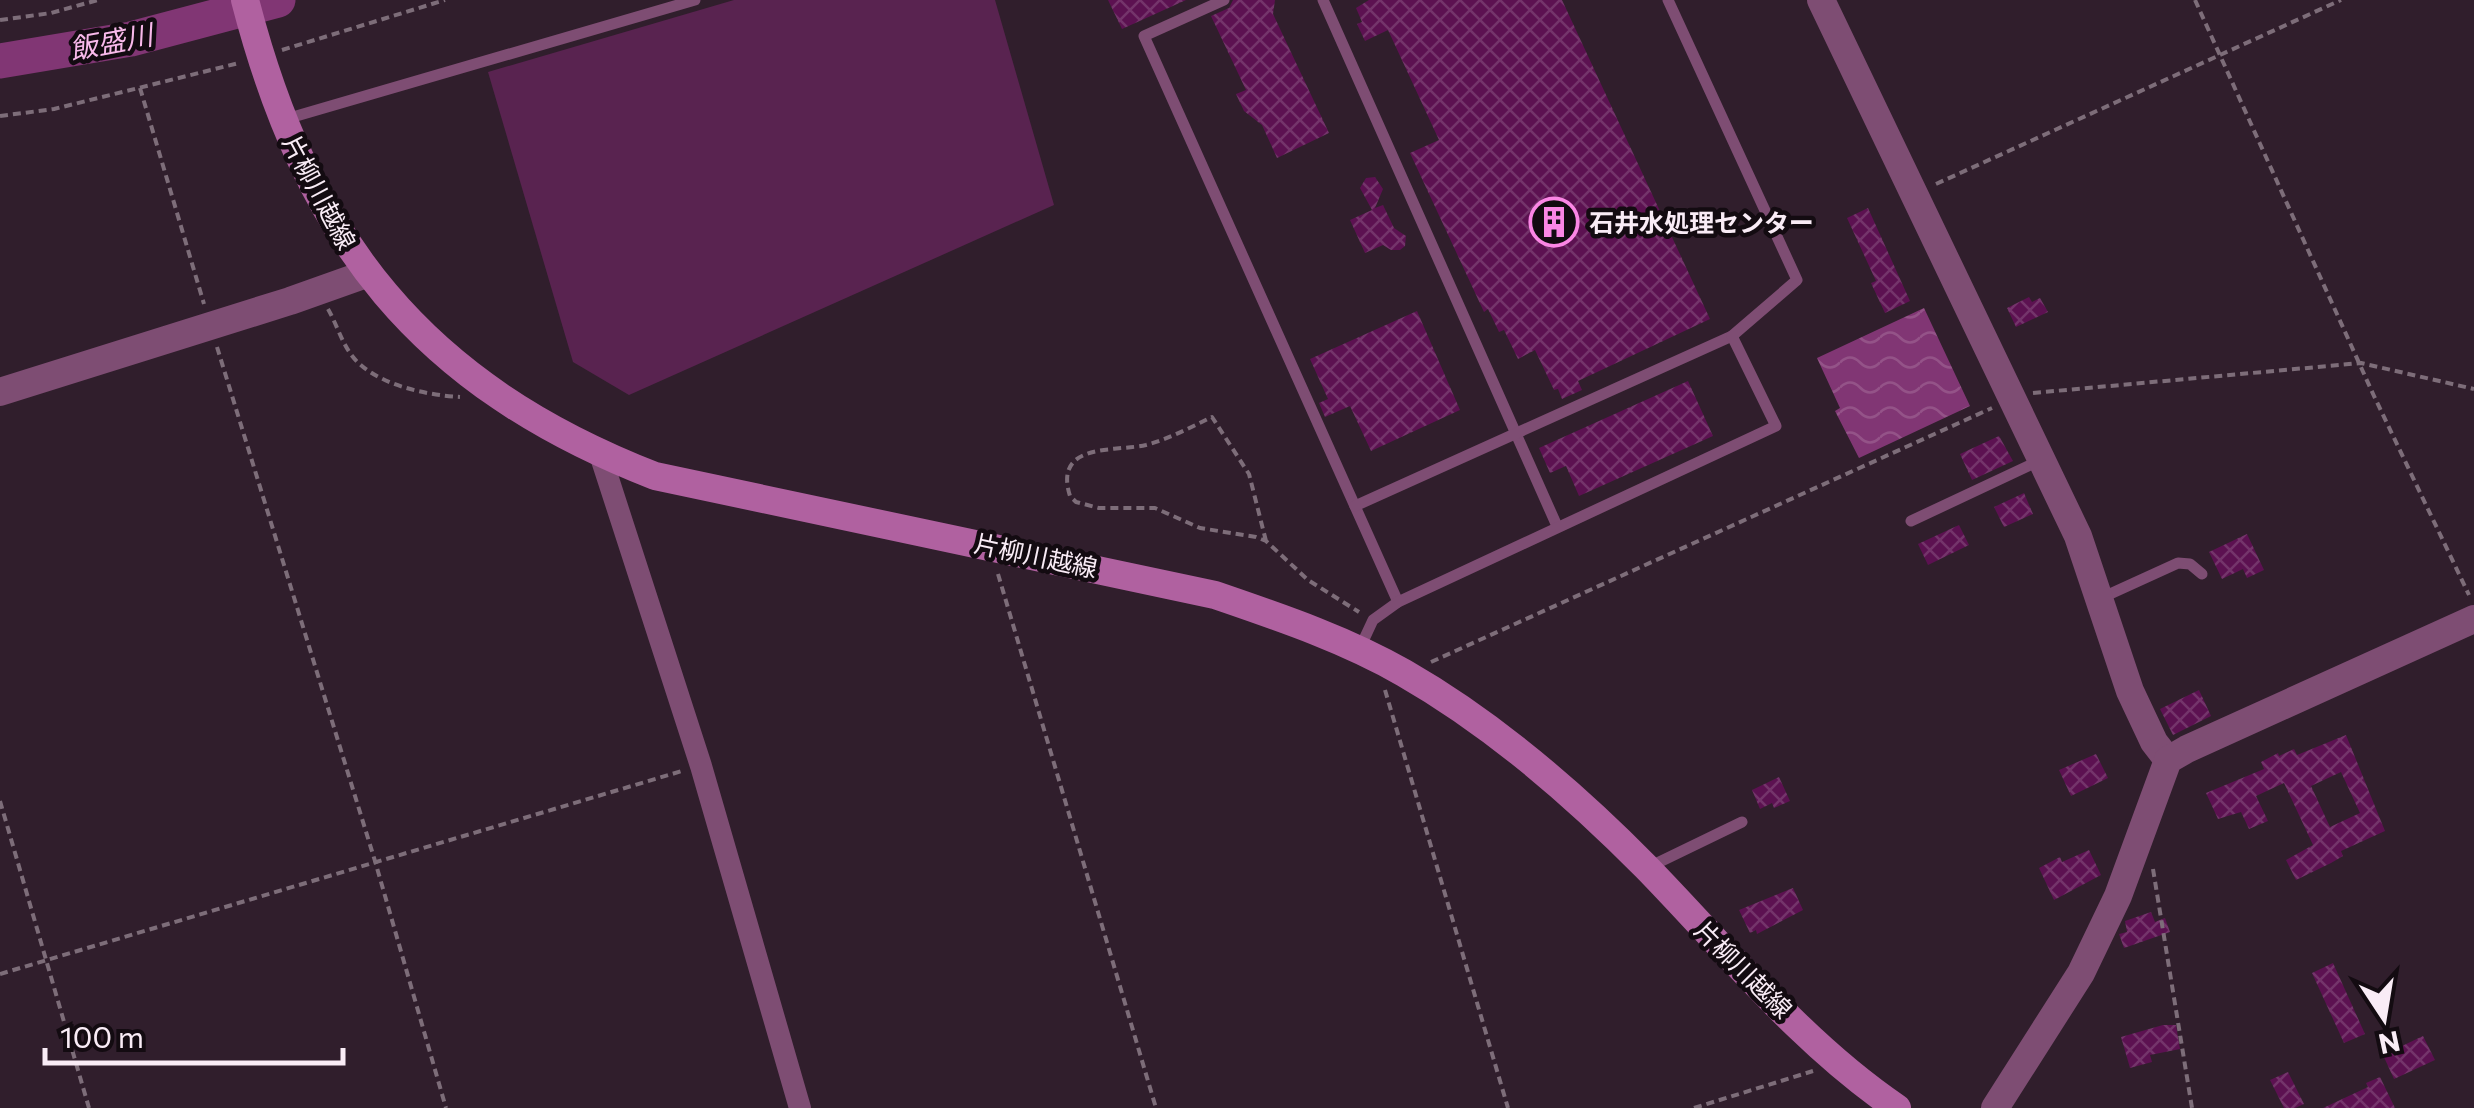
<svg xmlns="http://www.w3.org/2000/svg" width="2474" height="1108" font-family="Commissioner,'Noto Sans JP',sans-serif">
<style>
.park{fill:#592350}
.water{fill:url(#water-waves)}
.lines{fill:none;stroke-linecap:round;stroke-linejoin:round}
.river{stroke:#813674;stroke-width:35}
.building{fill:url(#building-cross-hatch);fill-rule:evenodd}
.path{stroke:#7d6d79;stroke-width:4;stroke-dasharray:8 5;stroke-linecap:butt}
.service{stroke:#7e4d73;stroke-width:11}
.minor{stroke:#7e4d73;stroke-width:22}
.tertiary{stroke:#7e4d73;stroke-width:28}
.secondary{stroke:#b061a0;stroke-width:28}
.labels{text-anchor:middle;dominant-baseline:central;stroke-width:9;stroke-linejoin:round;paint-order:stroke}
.street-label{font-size:25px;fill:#f9ecf6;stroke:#130b11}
.poi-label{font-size:25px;font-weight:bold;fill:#f9ecf6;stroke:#130b11;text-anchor:start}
.water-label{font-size:28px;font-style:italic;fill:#f8b9ea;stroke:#130b11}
</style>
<defs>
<pattern id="water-waves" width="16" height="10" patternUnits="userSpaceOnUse" patternTransform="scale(2.5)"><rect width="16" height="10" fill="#813674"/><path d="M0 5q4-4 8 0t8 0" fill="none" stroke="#945388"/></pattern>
<pattern id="building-cross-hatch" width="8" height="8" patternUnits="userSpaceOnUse" patternTransform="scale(2.5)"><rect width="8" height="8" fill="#5c1151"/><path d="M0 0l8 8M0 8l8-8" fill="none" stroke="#74346b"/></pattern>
</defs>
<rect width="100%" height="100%" fill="#301e2c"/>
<polygon class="park" points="734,0 995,0 1054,205 629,395 573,362 488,72"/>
<polygon class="water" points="1924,308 1970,406 1859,458 1835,411 1840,408 1817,358"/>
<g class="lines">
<polyline class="river" points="0,61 131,39 278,0"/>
</g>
<g class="building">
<polygon points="1108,0 1186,0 1122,29"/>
<polygon points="1233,0 1275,0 1273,14 1329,133 1277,158 1262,125 1244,111 1236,94 1246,90 1211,16 1229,8"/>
<polygon points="1369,0 1562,0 1710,319 1578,381 1582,390 1562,399 1558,389 1554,390 1535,350 1518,359 1504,330 1499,332 1488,309 1484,312 1410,153 1439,140 1388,30 1365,41 1357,24 1362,22 1356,8"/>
<polygon points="1375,177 1383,189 1375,208 1383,205 1394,228 1406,236 1405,246 1400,250 1391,250 1383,245 1365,253 1350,220 1372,210 1360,188 1366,178"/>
<polygon points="1868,208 1910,301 1885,313 1871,283 1876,281 1847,218"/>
<polygon points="2029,297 2032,302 2040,298 2048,312 2016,327 2007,308"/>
<polygon points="1417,311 1460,410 1371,451 1350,406 1325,417 1319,403 1328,399 1310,359"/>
<polygon points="1688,381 1713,436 1579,496 1566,466 1550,473 1539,448"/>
<polygon points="1999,436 2013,461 1972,480 1960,454"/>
<polygon points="2024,493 2033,514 2004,527 1994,507"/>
<polygon points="1959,525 1969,545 1928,565 1918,544"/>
<polygon points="2247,534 2264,570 2247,578 2243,569 2222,579 2209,552"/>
<polygon points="2199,690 2211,716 2173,735 2160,709"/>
<path d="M2346 735 2385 831 2341 851 2343 856 2331 863 2296 880 2286 860 2313 845 2284 783 2256 796 2268 821 2249 829 2241 812 2218 819 2206 793 2264 769 2261 762 2278 753 2279 756 2294 749 2297 755ZM2341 772 2360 813 2330 827 2311 786Z"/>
<polygon points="2096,754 2108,778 2071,796 2059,770"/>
<polygon points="1779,777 1790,801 1774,808 1772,803 1760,809 1752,790"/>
<polygon points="2089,850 2101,875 2054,900 2039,868 2060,857 2062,862"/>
<polygon points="1793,888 1803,910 1757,934 1756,930 1750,933 1739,910"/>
<polygon points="2151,912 2155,922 2165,918 2170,932 2124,948 2119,934 2127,932 2125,921"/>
<polygon points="2333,963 2365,1034 2344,1043 2312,973"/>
<polygon points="2163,1025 2176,1025 2180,1049 2150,1055 2152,1062 2130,1068 2121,1037"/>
<polygon points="2423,1036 2435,1060 2394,1079 2383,1055"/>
<polygon points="2288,1072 2304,1104 2295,1108 2284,1108 2270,1080"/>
<polygon points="2380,1077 2395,1108 2323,1108 2368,1087 2366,1083"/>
</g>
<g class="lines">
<g class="path">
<polyline points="2195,0 2374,396 2469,595"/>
<polyline points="0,20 51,13 98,0"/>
<polyline points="282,50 445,0"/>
<polyline points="140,88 204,304"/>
<polyline points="0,116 54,109 239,63"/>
<polyline points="1936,184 2341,0"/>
<path d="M328 309C336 323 341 340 350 353 371 384 425 395 460 397"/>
<polyline points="217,347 375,861 446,1108"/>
<polyline points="2033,393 2361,363 2474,389"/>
<path d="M1266 541 1249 474 1212 417C1191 427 1169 439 1146 445 1115 452 1053 442 1070 496L1076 502 1099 508H1155L1200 528 1256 537 1266 541 1308 580 1359 612"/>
<polyline points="998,574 1156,1108"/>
<polyline points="1431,662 1992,408"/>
<polyline points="1385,690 1508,1108"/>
<polyline points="0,801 89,1108"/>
<polyline points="2153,869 2192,1108"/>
<polyline points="0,974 682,771"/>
<polyline points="1694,1108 1813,1071"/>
</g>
<g class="service">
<polyline points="1224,0 1144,36 1398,602"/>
<polyline points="1323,0 1557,526"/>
<polyline points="286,119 695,0"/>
<polyline points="1355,506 1732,336"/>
<polyline points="1911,521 2041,460"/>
<polyline points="2099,599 2178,563 2190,564 2202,574"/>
<polyline points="1359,650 1373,620 1398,602 1776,426 1732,336 1797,280 1668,0"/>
<polyline points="1647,868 1742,822"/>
</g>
<polyline class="minor" points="600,454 701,766 800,1108"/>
<g class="tertiary">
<polyline points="1821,0 2078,536 2130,691 2154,742 2168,760"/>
<polyline points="0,392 290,301 366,274"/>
<polyline points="1995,1108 2081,973 2118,896 2168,760 2187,749 2474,619"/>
</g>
<path class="secondary" d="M245 0C307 240 421 385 655 476L1215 595C1279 617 1345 639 1404 673 1493 724 1574 794 1646 867 1726 949 1801 1043 1897 1108"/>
</g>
<defs>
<g id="building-ring" transform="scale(2.5)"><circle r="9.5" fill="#130b11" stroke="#fb86e5" stroke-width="1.5"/><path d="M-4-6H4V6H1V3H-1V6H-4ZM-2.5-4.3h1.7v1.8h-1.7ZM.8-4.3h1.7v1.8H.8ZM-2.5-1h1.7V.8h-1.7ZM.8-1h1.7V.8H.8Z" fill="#fb86e5"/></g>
</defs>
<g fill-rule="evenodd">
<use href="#building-ring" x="1554" y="222"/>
</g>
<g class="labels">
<g class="street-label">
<text transform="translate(320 192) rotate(62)">片柳川越線</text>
<text transform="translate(1036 555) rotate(12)">片柳川越線</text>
<text transform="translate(1744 969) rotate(45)">片柳川越線</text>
</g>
<g class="poi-label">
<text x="1589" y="222">石井水処理センター</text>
</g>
<g class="water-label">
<text transform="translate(111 41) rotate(-11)">飯盛川</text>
</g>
</g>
<g transform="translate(2384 1018) rotate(168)" stroke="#130b11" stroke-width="8" paint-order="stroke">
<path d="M0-8L18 38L0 25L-18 38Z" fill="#f9ecf6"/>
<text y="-15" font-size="28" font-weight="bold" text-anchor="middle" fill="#f9ecf6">N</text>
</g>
<path d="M45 1048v15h298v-15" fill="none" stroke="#f9ecf6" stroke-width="5"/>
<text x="60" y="1048" font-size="30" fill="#f9ecf6" stroke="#130b11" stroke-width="8" paint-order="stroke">100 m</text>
</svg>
